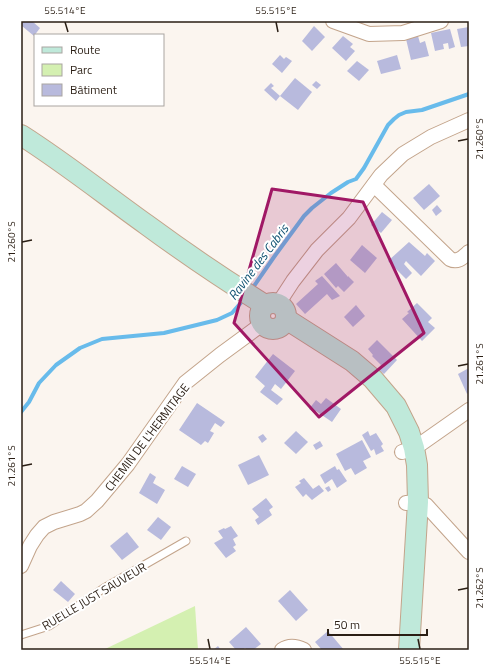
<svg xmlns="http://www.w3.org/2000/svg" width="490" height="671" font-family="'Titillium Web',sans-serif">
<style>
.green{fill:#d4f0b1}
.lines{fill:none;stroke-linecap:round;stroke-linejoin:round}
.stream{stroke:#68bbeb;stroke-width:4}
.building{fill:#b8badd}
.lane-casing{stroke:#c3a48b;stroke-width:9}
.street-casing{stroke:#c3a48b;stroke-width:16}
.secondary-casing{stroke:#c3a48b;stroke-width:22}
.lane{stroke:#fff;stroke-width:7}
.street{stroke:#fff;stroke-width:14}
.secondary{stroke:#bfe9da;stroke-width:20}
.marked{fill:#a01865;fill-opacity:0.2;stroke:#a01865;stroke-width:3;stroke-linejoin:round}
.ticks{fill:none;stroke:#2a1e14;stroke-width:1.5}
.labels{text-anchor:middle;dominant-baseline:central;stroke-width:4;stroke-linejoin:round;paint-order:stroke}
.street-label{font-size:12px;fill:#2a1e14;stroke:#fff}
.water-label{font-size:13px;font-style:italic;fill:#0f5171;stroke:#fff}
.neatline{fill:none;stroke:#2a1e14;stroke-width:1.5}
.ticks-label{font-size:10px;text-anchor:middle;fill:#2a1e14}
</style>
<rect width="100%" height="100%" fill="#fbf5ef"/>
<polygon class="green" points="195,606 198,650 103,650"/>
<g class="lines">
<g class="stream">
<polyline points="252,289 274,257 304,216 312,208 331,193 348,182 356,179 364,168 388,125 394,119 399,115 406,112 422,110 469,94"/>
<polyline points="21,412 29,402 39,383 56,365 80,348 102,339 164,333 217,320 232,313 245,298"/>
</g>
</g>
<g class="building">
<polygon points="21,21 34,21 33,22 40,28 34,36 22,26 21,27"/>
<polygon points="314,26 325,37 312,51 302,41"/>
<polygon points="469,27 469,46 461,47 457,29"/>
<polygon points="450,29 455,47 449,49 448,43 443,44 444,49 435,51 431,33"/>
<polygon points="343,36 353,44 350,47 355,51 346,61 332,48"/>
<polygon points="418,36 420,43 425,41 429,56 411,60 406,39"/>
<polygon points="280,55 284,59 286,57 292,61 282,73 272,64"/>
<polygon points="397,55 401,69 381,74 377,61"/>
<polygon points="357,61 369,70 359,81 347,71"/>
<polygon points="295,78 312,92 298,110 280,96"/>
<polygon points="316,81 321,85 317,89 312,85"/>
<polygon points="271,83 274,86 271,88 280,96 276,101 264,90"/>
<polygon points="429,184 440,196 424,210 413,198"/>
<polygon points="437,205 442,211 436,216 432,210"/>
<polygon points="382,212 392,220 381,233 371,225"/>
<polygon points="409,242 425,256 427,253 435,261 421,276 406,261 404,264 412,273 406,279 388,261"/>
<polygon points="362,245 377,258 365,273 350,260"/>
<polygon points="336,263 348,277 348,276 354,282 344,292 338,286 336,288 324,274"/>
<polygon points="322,276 340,296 332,300 327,294 305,314 296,304 318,284 315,281"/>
<polygon points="417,303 432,318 428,322 435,328 422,341 402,319 409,313 407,312"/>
<polygon points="356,305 365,316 353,327 344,317"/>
<polygon points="377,340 397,360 384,374 378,369 381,365 372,356 373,355 368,349"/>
<polygon points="273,354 295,371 281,389 275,384 271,390 283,399 277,405 260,392 265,386 255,377"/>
<polygon points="469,368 469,392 467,394 458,374"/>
<polygon points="326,398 341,409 332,422 316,411 315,413 309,409 316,400 321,404"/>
<polygon points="197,403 225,422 221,427 215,423 210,431 214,433 208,443 205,441 201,445 179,430"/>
<polygon points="296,431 308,442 296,454 284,443"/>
<polygon points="368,431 370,436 376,433 383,444 381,446 384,451 376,455 374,449 371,451 362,435"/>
<polygon points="263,434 267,439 262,443 258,437"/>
<polygon points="362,440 371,457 363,461 367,468 355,475 351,468 345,471 336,454"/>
<polygon points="320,441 323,446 316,450 313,445"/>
<polygon points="259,455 269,475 248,485 238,465"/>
<polygon points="182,466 196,474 188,487 174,479"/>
<polygon points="335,466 337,470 339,469 347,481 337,488 332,479 325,484 320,475"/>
<polygon points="150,473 156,477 153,483 165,490 157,504 139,493"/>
<polygon points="304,478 313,489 319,485 324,491 312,500 306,494 303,497 295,487 301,483 299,481"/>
<polygon points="329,486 331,490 328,492 325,488"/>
<polygon points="266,498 273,507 269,510 272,515 258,525 255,520 259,517 252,509"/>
<polygon points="158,517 171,527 161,540 147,530"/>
<polygon points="231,526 238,536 233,539 236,545 233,547 236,551 226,558 214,543 223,538 218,531 224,528 225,529"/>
<polygon points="127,532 139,547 122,560 110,546"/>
<polygon points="61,581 75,594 68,602 53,590"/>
<polygon points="290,590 308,610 296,621 278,601"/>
<polygon points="246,627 261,644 253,650 247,650 245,648 243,650 236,650 229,642"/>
<polygon points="328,631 344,650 322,650 315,642"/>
<polygon points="218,646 221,650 213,650"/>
</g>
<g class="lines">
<g class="lane-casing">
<polyline id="lane" points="21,635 49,626 104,588 186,541"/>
</g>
<g class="street-casing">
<g id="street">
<polyline points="333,21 369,34 403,33 441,21"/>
<path d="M374 185 450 259C458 263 463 257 469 252"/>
<polyline points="278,304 293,281 317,250 349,218 381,175 403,154 431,137 469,120"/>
<polyline points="402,452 414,448 422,443 469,410"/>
<polyline points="406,503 418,502 426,505 469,552"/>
<polyline points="21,566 30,546 37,535 44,527 54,522 80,514 86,511 97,501 128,464 185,383 220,355 250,333 262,324"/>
<path d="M282 650C289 645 296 646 304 650"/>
</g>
</g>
<g class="secondary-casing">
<g id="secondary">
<path d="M21 135C65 163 105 195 147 225 185 253 225 280 265 305"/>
<circle cx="273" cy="316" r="13"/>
<polyline points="286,319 352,361 373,379 396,406 409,432 414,448 417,465 418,502 409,650"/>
</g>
</g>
<use href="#lane" class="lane"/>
<use href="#street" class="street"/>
<use href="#secondary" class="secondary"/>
</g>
<path class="marked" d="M272 189 363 202 424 333 319 417 234 323Z"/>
<path class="ticks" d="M65 22 68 32M276 22 278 32M458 141 468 139M22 242 32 240M458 366 468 364M22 466 32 464M458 590 468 588M208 639 210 649M418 639 420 649"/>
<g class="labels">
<g class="street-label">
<text transform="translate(147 437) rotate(-53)">CHEMIN DE L'HERMITAGE</text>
<text transform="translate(94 596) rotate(-31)">RUELLE JUST SAUVEUR</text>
</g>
<g class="water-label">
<text transform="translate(258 262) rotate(-53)">Ravine des Cabris</text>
</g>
</g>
<rect width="490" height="671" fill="none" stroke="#ffffff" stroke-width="44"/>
<rect x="34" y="34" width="130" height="72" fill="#ffffff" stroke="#aaa5a1"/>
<rect x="42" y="47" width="20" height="6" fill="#bfe9da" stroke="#aaa5a1"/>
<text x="70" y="54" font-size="12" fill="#2a1e14">Route</text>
<rect x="42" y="64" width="20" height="12" fill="#d4f0b1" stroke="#aaa5a1"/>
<text x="70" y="74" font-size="12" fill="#2a1e14">Parc</text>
<rect x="42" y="84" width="20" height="12" fill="#b8badd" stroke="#aaa5a1"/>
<text x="70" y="94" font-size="12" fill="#2a1e14">Bâtiment</text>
<path d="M328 629v6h99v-6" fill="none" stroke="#2a1e14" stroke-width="2"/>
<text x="334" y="629" font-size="12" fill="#2a1e14" stroke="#ffffff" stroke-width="3" paint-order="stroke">50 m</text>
<rect x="22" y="22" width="446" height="627" class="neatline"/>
<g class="ticks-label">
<text x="65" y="14">55.514°E</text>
<text x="276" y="14">55.515°E</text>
<text transform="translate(479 139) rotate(-90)" y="4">21.260°S</text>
<text transform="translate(11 242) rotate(-90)" y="4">21.260°S</text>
<text transform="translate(479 364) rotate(-90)" y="4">21.261°S</text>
<text transform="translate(11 466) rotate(-90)" y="4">21.261°S</text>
<text transform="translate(479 588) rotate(-90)" y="4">21.262°S</text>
<text x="210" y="664">55.514°E</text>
<text x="420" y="664">55.515°E</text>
</g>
</svg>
